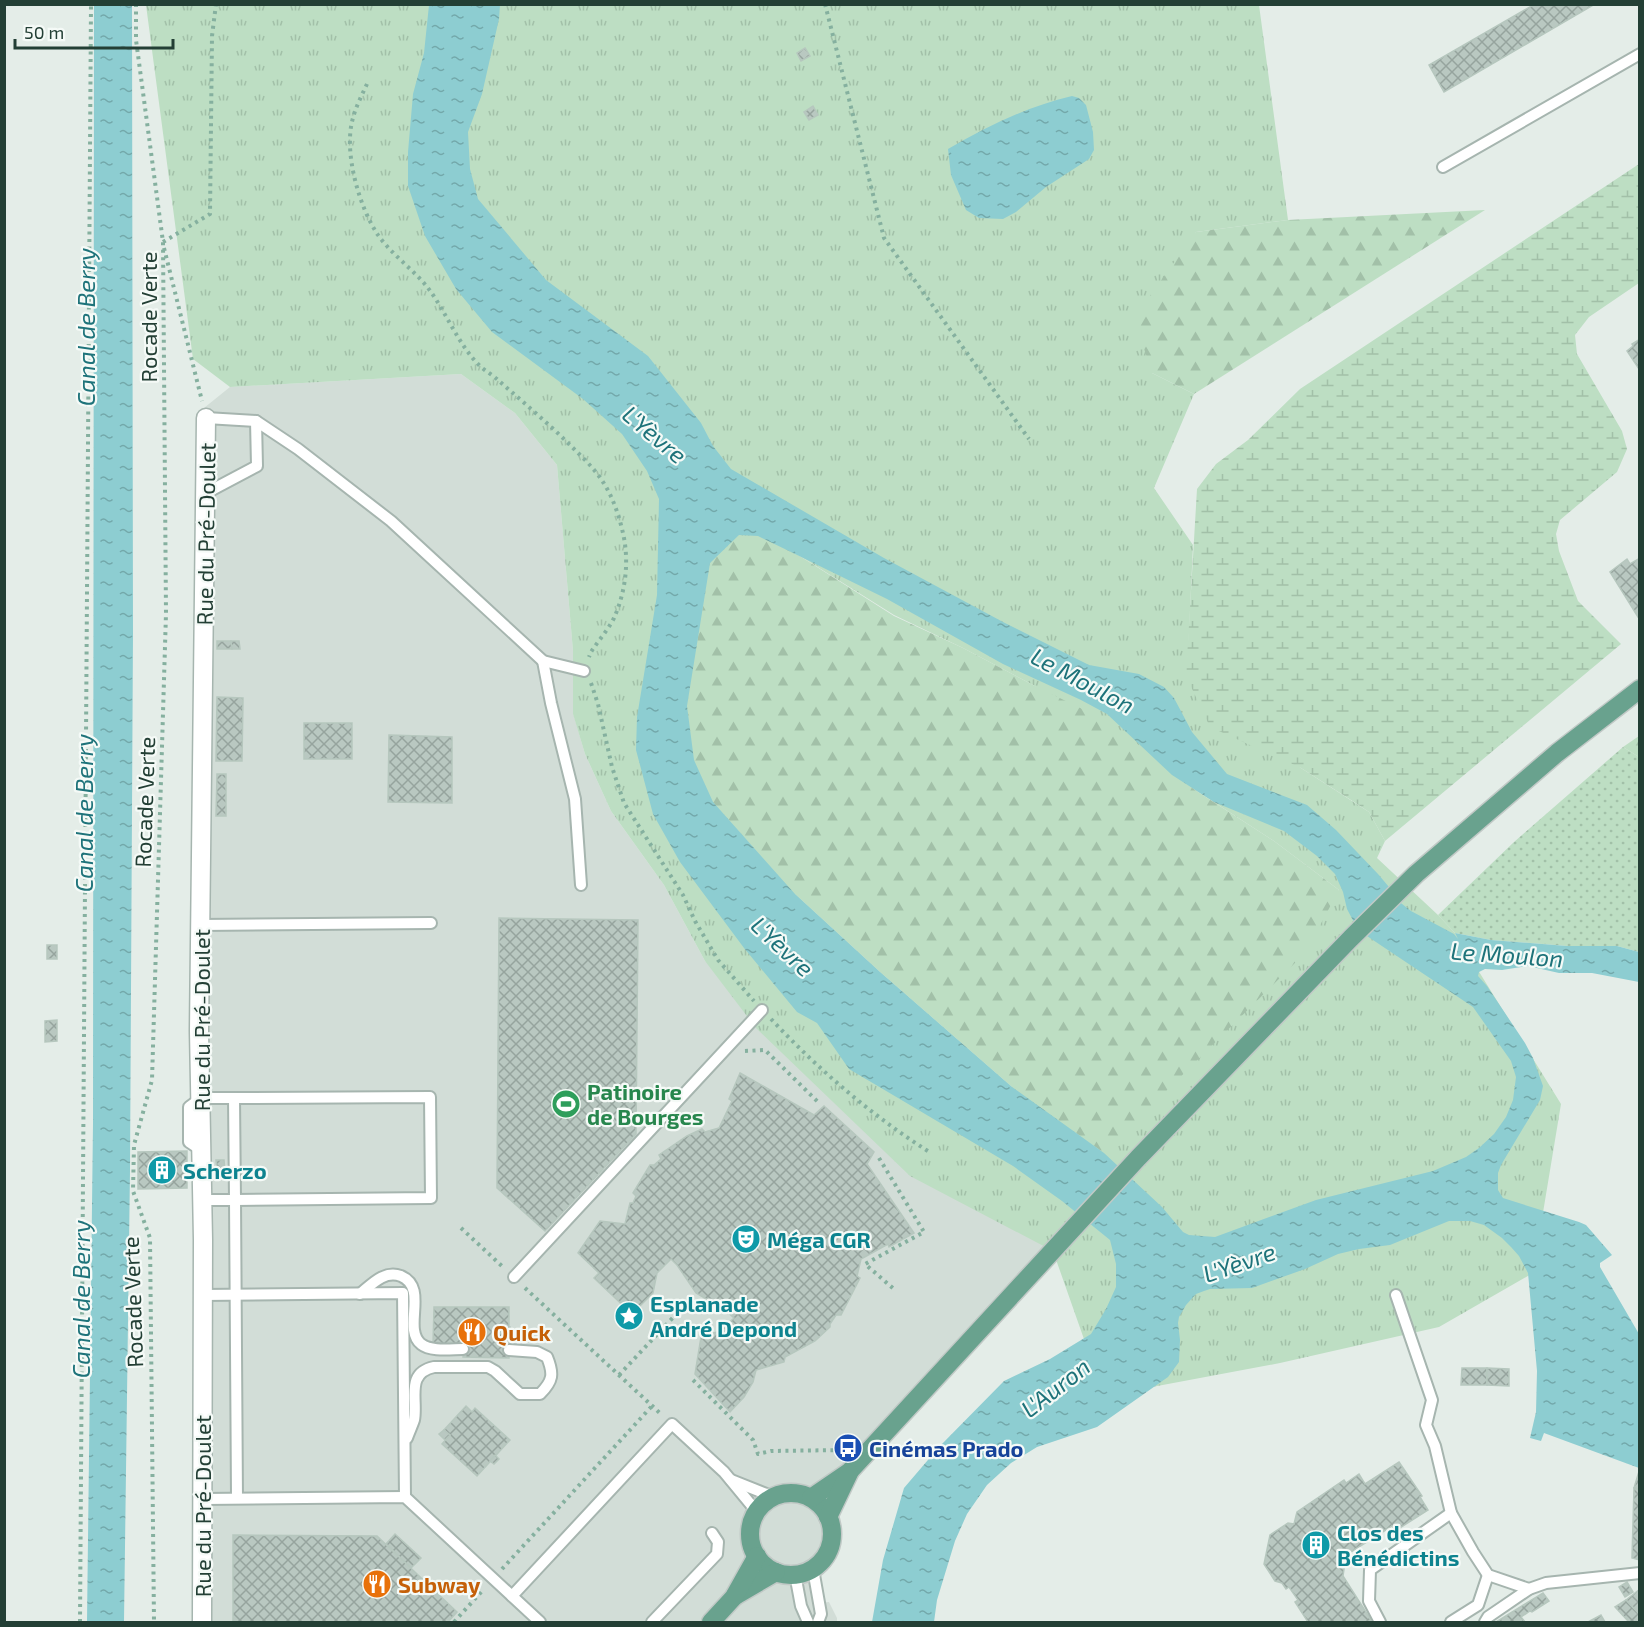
<svg xmlns="http://www.w3.org/2000/svg" width="1644" height="1627" font-family="'Exo 2',sans-serif">
<style>
.built{fill:#d2ddd7}
.grass{fill:url(#grass-tufts);fill-rule:evenodd}
.forest{fill:url(#forest-firs)}
.wetland{fill:url(#wetland-marsh)}
.garden{fill:url(#garden-dots)}
.water{fill:url(#water-ripples);fill-rule:evenodd}
.building{fill:url(#building-cross-hatch);stroke:#b6c7be;stroke-width:1.5}
.lines{fill:none;stroke-linecap:round;stroke-linejoin:round}
.lane-casing{stroke:#a6b5af;stroke-width:14}
.street-casing{stroke:#a6b5af;stroke-width:21}
.primary-casing{stroke:#c1c9c6;stroke-width:21}
.path{stroke:#85b09f;stroke-width:4;stroke-dasharray:3 4.5;stroke-linecap:butt}
.lane{stroke:#fff;stroke-width:10}
.street{stroke:#fff;stroke-width:18}
.primary{stroke:#69a28e;stroke-width:18}
.labels{text-anchor:middle;dominant-baseline:central;stroke-width:4.5;stroke-linejoin:round;paint-order:stroke}
.street-label{font-size:22px;fill:#233f35;stroke:#f5faf7}
.leisure-label{font-size:22px;font-weight:bold;fill:#27864d;stroke:#f5faf7;text-anchor:start}
.culture-label{font-size:22px;font-weight:bold;fill:#0d838f;stroke:#f5faf7;text-anchor:start}
.food-label{font-size:22px;font-weight:bold;fill:#c56008;stroke:#f5faf7;text-anchor:start}
.transit-label{font-size:22px;font-weight:bold;fill:#164399;stroke:#f5faf7;text-anchor:start}
.water-label{font-size:24px;font-style:italic;fill:#1e737a;stroke:#f5faf7}
</style>
<defs>
<pattern id="grass-tufts" width="24" height="20" patternUnits="userSpaceOnUse" patternTransform="scale(1.5)"><rect width="24" height="20" fill="#bddec3"/><path d="M3 7l-1-3M5 7V3M7 7l1-3M15 17l-1-3M17 17v-4M19 17l1-3" fill="none" stroke="#a2c0a8"/></pattern>
<pattern id="forest-firs" width="22" height="20" patternUnits="userSpaceOnUse" patternTransform="scale(1.5)"><rect width="22" height="20" fill="#bddec3"/><path d="M5 1l3.5 6h-7zM16 11l3.5 6h-7z" fill="#a2c0a8"/></pattern>
<pattern id="wetland-marsh" width="20" height="14" patternUnits="userSpaceOnUse" patternTransform="scale(1.5)"><rect width="20" height="14" fill="#bddec3"/><path d="M1 5h8M5 5V1M11 12h8M15 12V8" fill="none" stroke="#a2c0a8"/></pattern>
<pattern id="garden-dots" width="8" height="8" patternUnits="userSpaceOnUse" patternTransform="scale(1.5)"><rect width="8" height="8" fill="#bddec3"/><path d="M2 2h.1M6 6h.1" fill="none" stroke="#a2c0a8" stroke-width="1.8" stroke-linecap="round"/></pattern>
<pattern id="water-ripples" width="26" height="14" patternUnits="userSpaceOnUse" patternTransform="scale(1.5)"><rect width="26" height="14" fill="#8dcdd1"/><path d="M2 4q2-2 4 0t4 0M15 11q2-2 4 0t4 0" fill="none" stroke="#73a8aa"/></pattern>
<pattern id="building-cross-hatch" width="8" height="8" patternUnits="userSpaceOnUse" patternTransform="scale(1.5)"><rect width="8" height="8" fill="#b9c8c1"/><path d="M0 0l8 8M0 8l8-8" fill="none" stroke="#96a49e"/></pattern>
</defs>
<rect width="100%" height="100%" fill="#e4ede8"/>
<polygon class="built" points="461,374 515,413 557,465 573,651 573,713 585,754 611,811 664,885 705,961 1053,1251 849,1472 828,1517 832,1534 828,1551 823,1559 813,1569 820,1603 829,1602 837,1618 837,1622 201,1622 199,412 230,387"/>
<path class="grass" d="M146 5H1259L1288 220 1196 232 1152 373 1194 394 1154 488 1193 545 1187 676 1301 768 1369 812 1385 841 1377 858 1438 915 1455 933 1561 1104 1533 1273 1439 1327 1280 1363 1104 1396 1053 1251 910 1176 756 1028 705 961 664 885 611 811 585 754 573 714V651L557 465 515 413 461 374 230 387 193 359ZM784 546 894 615 963 648 1033 685 1274 841 1339 890 1012 1087 880 972 795 894Z"/>
<g class="forest">
<polygon points="1485,210 1194,394 1152,373 1134,318 1196,232 1288,220"/>
<polygon points="739,535 784,546 894,616 963,648 1033,685 1111,723 1195,790 1274,841 1339,890 1305,953 1104,1153 1012,1087 880,972 795,894 713,802 694,760 687,706 710,563"/>
<polygon points="1639,736 1639,757 1623,747"/>
</g>
<polygon class="wetland" points="1639,164 1639,283 1589,317 1575,335 1577,354 1622,431 1627,449 1617,472 1560,520 1556,534 1559,551 1578,601 1621,644 1385,841 1369,812 1354,802 1301,768 1210,727 1186,676 1197,489 1216,464 1248,440 1300,389"/>
<polygon class="garden" points="1623,747 1639,757 1639,952 1617,946 1567,946 1491,940 1455,933 1438,915 1514,842"/>
<g class="water">
<polygon points="132,5 133,633 130,1171 124,1622 87,1622 93,1123 94,5"/>
<path d="M429 5H500L499 19 482 94 468 132 470 169 478 199 546 280 648 356 701 423 713 446 731 469 884 558 1003 622 1089 665 1139 674 1164 687 1174 698 1192 732 1227 774 1307 805 1336 830 1378 874 1389 887 1392 896 1411 911 1454 934 1458 939 1455 933 1491 940 1567 946H1617L1639 952V982L1592 973H1559L1528 966 1502 970 1485 969 1479 972 1478 976 1487 986 1525 1043 1533 1058 1543 1086 1540 1100 1501 1165 1498 1173V1190L1503 1198 1579 1222 1586 1225 1612 1255 1600 1263V1267L1639 1334V1468L1544 1433 1541 1441 1530 1438 1536 1412 1537 1371 1528 1273 1519 1256 1511 1247 1502 1238 1484 1225 1470 1221H1449L1390 1245 1359 1249 1338 1254 1305 1269 1252 1288 1210 1289 1204 1291 1196 1294 1186 1305 1179 1317 1178 1323 1180 1340 1179 1362 1168 1377 1097 1427 1037 1447 1011 1463 987 1485 967 1514 955 1541 937 1600 934 1622H872L883 1560 904 1488 939 1447 1004 1381 1050 1359 1091 1334 1106 1309 1116 1287V1264L1110 1240 1062 1201 1013 1166 849 1069 817 1023 797 1012 744 948 680 862 653 814 636 750 637 717 657 595 659 499 647 471 622 434 583 399 492 332 456 289 425 236 408 186V152L413 94 424 53ZM739 535 758 536 791 552 887 599 1003 664 1081 700 1107 714 1172 775 1214 802 1284 831 1317 856 1335 874 1343 892 1347 909 1358 930 1473 1007 1511 1061 1516 1077 1513 1100 1506 1117 1494 1134 1479 1148 1466 1157 1433 1171 1316 1200 1215 1237 1189 1235 1183 1232 1162 1207 1104 1153 1012 1087 880 972 795 894 713 802 694 760 687 706 710 563Z"/>
<path d="M1072 96 1079 98 1086 105 1093 132 1094 150 1089 159 1046 187 1016 212 1003 219 979 218 966 210 951 175 948 149C989 125 1027 107 1072 96Z"/>
</g>
<g class="building">
<polygon points="1535,4 1595,4 1444,92 1429,65"/>
<polygon points="805,48 810,56 801,61 797,53"/>
<polygon points="813,106 818,115 809,120 804,112"/>
<polygon points="1640,339 1640,369 1639,369 1627,351 1633,346 1632,344"/>
<polygon points="1640,558 1640,616 1638,617 1610,572 1627,559 1630,564"/>
<polygon points="217,641 231,641 232,649 217,649"/>
<polygon points="231,641 239,641 240,649 232,649"/>
<polygon points="217,697 243,698 242,761 216,761"/>
<rect x="304" y="723" width="48" height="36"/>
<polygon points="389,735 452,737 452,803 388,802"/>
<polygon points="217,774 226,774 226,816 216,816"/>
<polygon points="499,918 638,920 636,1134 545,1231 497,1188"/>
<rect x="47" y="945" width="10" height="14"/>
<polygon points="57,1020 57,1041 45,1042 45,1021"/>
<polygon points="740,1073 814,1115 824,1106 874,1152 867,1164 914,1233 889,1247 888,1244 861,1259 857,1276 860,1278 841,1315 836,1315 830,1324 830,1327 815,1341 785,1357 784,1362 756,1370 753,1382 744,1397 730,1412 695,1374 701,1337 720,1331 734,1318 725,1310 696,1293 677,1265 671,1259 657,1273 653,1293 632,1314 594,1278 599,1273 578,1253 600,1221 625,1224 630,1203 633,1203 636,1196 633,1193 650,1165 654,1165 661,1159 659,1155 687,1136 702,1129 705,1132 719,1128 732,1101 729,1099"/>
<polygon points="187,1151 187,1188 138,1189 138,1152"/>
<polygon points="216,1160 224,1160 225,1171 217,1171"/>
<polygon points="434,1307 509,1307 509,1327 510,1327 509,1358 463,1357 463,1345 433,1345"/>
<polygon points="1462,1368 1487,1368 1487,1385 1461,1385"/>
<polygon points="1487,1368 1509,1369 1509,1386 1487,1385"/>
<polygon points="466,1406 472,1412 475,1408 510,1440 477,1476 442,1444 450,1435 444,1430"/>
<polygon points="444,1430 450,1435 445,1440 439,1434"/>
<polygon points="495,1455 499,1459 494,1464 490,1461"/>
<polygon points="1399,1462 1422,1496 1420,1497 1428,1510 1395,1531 1392,1526 1346,1555 1343,1576 1371,1620 1367,1622 1308,1622 1295,1602 1298,1600 1289,1587 1286,1589 1282,1583 1275,1581 1264,1564 1270,1535 1288,1523 1294,1524 1297,1512 1344,1480 1346,1483 1359,1474 1365,1484"/>
<polygon points="1640,1468 1640,1490 1634,1488"/>
<polygon points="1634,1488 1640,1490 1640,1560 1632,1558"/>
<polygon points="395,1534 421,1558 411,1568 386,1544"/>
<polygon points="233,1535 377,1536 457,1612 448,1622 233,1622"/>
<polygon points="1627,1582 1633,1592 1625,1597 1619,1587"/>
<polygon points="1640,1589 1640,1615 1626,1600"/>
<polygon points="1543,1593 1549,1601 1532,1612 1530,1611 1521,1617 1525,1622 1496,1622"/>
<polygon points="1626,1600 1640,1615 1640,1622 1627,1622 1628,1621 1615,1607"/>
<polygon points="1601,1615 1605,1622 1588,1622"/>
</g>
<g class="lines">
<g class="lane-casing">
<g id="lane">
<polyline points="1443,167 1640,54"/>
<polyline points="206,418 256,421 298,449 391,521 543,661 584,671"/>
<polyline points="206,493 257,466 256,421"/>
<polyline points="543,661 551,703 575,799 581,885"/>
<polyline points="200,925 431,923"/>
<polygon points="430,1097 431,1198 235,1200 234,1098"/>
<polyline points="201,1150 189,1142 189,1107 201,1098 234,1098"/>
<polyline points="202,1200 235,1200 237,1498"/>
<polyline points="514,1277 762,1010"/>
<path d="M360 1294C372 1284 384 1270 401 1276 429 1288 402 1328 421 1344 431 1352 451 1349 463 1349"/>
<polyline points="202,1295 403,1293 405,1497"/>
<polyline points="1396,1295 1432,1400 1426,1425 1435,1446 1451,1513 1473,1552 1488,1575 1529,1589"/>
<path d="M407 1438C409 1432 412 1426 414 1420 418 1400 405 1373 434 1367H488L495 1371 520 1394H540C553 1381 554 1374 547 1357L537 1352 509 1350"/>
<polyline points="731,1480 774,1497"/>
<polyline points="203,1499 405,1497 540,1622"/>
<polyline points="813,1569 821,1614 818,1622"/>
<polyline points="795,1574 801,1606 808,1622"/>
<polyline points="512,1596 672,1424 724,1472 757,1512"/>
<polyline points="652,1622 717,1554 718,1542 712,1533"/>
<polyline points="1380,1622 1369,1601 1370,1570 1451,1513"/>
<polyline points="1451,1622 1478,1605 1488,1575"/>
<polyline points="1485,1622 1488,1617 1529,1589 1546,1583 1640,1573"/>
</g>
</g>
<g class="street-casing">
<polyline id="street" points="202,1622 203,1240 199,1031 206,418"/>
</g>
<g class="primary-casing">
<g id="primary">
<circle cx="791" cy="1534" r="41"/>
<polyline points="811,1498 849,1472 1138,1158 1351,938 1416,874 1557,753 1640,689"/>
<polyline points="828,1517 849,1473"/>
<polyline points="735,1596 776,1572"/>
<polyline points="711,1622 734,1597 757,1556"/>
</g>
</g>
<g class="path">
<polyline points="136,4 136,40 163,242 166,613 152,1080 134,1145 133,1191 150,1238 154,1622"/>
<polyline points="825,4 884,238 1029,439"/>
<path d="M367 84C362 95 356 106 353 118 343 151 359 207 378 235 392 255 413 269 428 288 447 313 458 345 481 367 487 372 494 376 499 381 523 402 548 423 570 445 581 456 593 467 601 479 613 496 620 518 624 538 629 565 625 593 614 618 608 630 598 641 591 652L589 657"/>
<polyline points="163,242 210,214 212,36 216,4"/>
<polyline points="164,248 202,401"/>
<polyline points="591,683 598,704 612,767 624,803 683,895 695,921 718,960 754,1001"/>
<path d="M771 1019C819 1070 872 1116 931 1153"/>
<polyline points="745,1051 765,1050 819,1103"/>
<polyline points="879,1158 924,1232 865,1264 895,1290"/>
<polyline points="461,1228 504,1268"/>
<polyline points="525,1288 662,1415"/>
<polyline points="619,1375 696,1293"/>
<polyline points="693,1380 753,1440 758,1454 771,1451 843,1450"/>
<polyline points="502,1569 652,1406"/>
<polyline points="80,1622 91,4"/>
<polyline points="454,1622 483,1590"/>
</g>
<use href="#lane" class="lane"/>
<use href="#street" class="street"/>
<use href="#primary" class="primary"/>
</g>
<defs>
<g id="stadium-disc" transform="scale(1.5)"><circle r="9.5" fill="#2e9e5b" stroke="#f5faf7"/><path d="M0-5a6.5 5 0 1 0 0 10a6.5 5 0 1 0 0-10ZM-3.5-1.8h7v3.6h-7Z" fill="#fff"/></g>
<g id="building-disc" transform="scale(1.5)"><circle r="9.5" fill="#0f9aa8" stroke="#f5faf7"/><path d="M-4-6H4V6H1V3H-1V6H-4ZM-2.5-4.3h1.7v1.8h-1.7ZM.8-4.3h1.7v1.8H.8ZM-2.5-1h1.7V.8h-1.7ZM.8-1h1.7V.8H.8Z" fill="#fff"/></g>
<g id="theatre-disc" transform="scale(1.5)"><circle r="9.5" fill="#0f9aa8" stroke="#f5faf7"/><path d="M-5-5.5Q0-4 5-5.5V0Q5 5 0 6Q-5 5-5 0ZM-3.3-2.5H-1v1.5H-3.3ZM1-2.5H3.3v1.5H1ZM-2.8 1Q0 5.5 2.8 1Z" fill="#fff"/></g>
<g id="sight-disc" transform="scale(1.5)"><circle r="9.5" fill="#0f9aa8" stroke="#f5faf7"/><path d="M0-6L1.8-2.2L6-1.7L2.9 1.2L3.7 5.4L0 3.3L-3.7 5.4L-2.9 1.2L-6-1.7L-1.8-2.2Z" fill="#fff"/></g>
<g id="restaurant-disc" transform="scale(1.5)"><circle r="9.5" fill="#e8710a" stroke="#f5faf7"/><path d="M-5-6h1v4h1v-4h1v4h1v-4h1v5L-1.5 .5V6h-2V.5L-5-1ZM5-6V6H3V1.5H1.5Q1.5-4 5-6Z" fill="#fff"/></g>
<g id="bus-disc" transform="scale(1.5)"><circle r="9.5" fill="#1a4fb4" stroke="#f5faf7"/><path d="M-5-6H5V4H4V6H2V4H-2V6H-4V4H-5ZM-3.5-4V0h7V-4ZM-3.5 1.2v1.5H-2V1.2ZM2 1.2v1.5H3.5V1.2Z" fill="#fff"/></g>
</defs>
<g fill-rule="evenodd">
<use href="#stadium-disc" x="566" y="1104"/>
<use href="#building-disc" x="162" y="1170"/>
<use href="#theatre-disc" x="746" y="1239"/>
<use href="#sight-disc" x="629" y="1316"/>
<use href="#restaurant-disc" x="472" y="1332"/>
<use href="#bus-disc" x="848" y="1448"/>
<use href="#building-disc" x="1316" y="1545"/>
<use href="#restaurant-disc" x="377" y="1584"/>
</g>
<g class="labels">
<g class="street-label">
<text transform="translate(148 317) rotate(-90)">Rocade Verte</text>
<text transform="translate(205 534) rotate(-89)">Rue du Pré-Doulet</text>
<text transform="translate(144 802) rotate(-88)">Rocade Verte</text>
<text transform="translate(201 1020) rotate(-90)">Rue du Pré-Doulet</text>
<text transform="translate(132 1302) rotate(-92)">Rocade Verte</text>
<text transform="translate(202 1506) rotate(-90)">Rue du Pré-Doulet</text>
</g>
<g class="leisure-label">
<text x="587" y="1091">Patinoire<tspan x="587" dy="25">de Bourges</tspan></text>
</g>
<g class="culture-label">
<text x="183" y="1170">Scherzo</text>
<text x="767" y="1239">Méga CGR</text>
<text x="650" y="1303">Esplanade<tspan x="650" dy="25">André Depond</tspan></text>
<text x="1337" y="1532">Clos des<tspan x="1337" dy="25">Bénédictins</tspan></text>
</g>
<g class="food-label">
<text x="493" y="1332">Quick</text>
<text x="398" y="1584">Subway</text>
</g>
<g class="transit-label">
<text x="869" y="1448">Cinémas Prado</text>
</g>
<g class="water-label">
<text transform="translate(85 327) rotate(-90)">Canal de Berry</text>
<text transform="translate(655 434) rotate(40)">L'Yèvre</text>
<text transform="translate(1083 680) rotate(28)">Le Moulon</text>
<text transform="translate(83 813) rotate(-90)">Canal de Berry</text>
<text transform="translate(783 946) rotate(43)">L'Yèvre</text>
<text transform="translate(1507 954) rotate(4)">Le Moulon</text>
<text transform="translate(1239 1262) rotate(-19)">L'Yèvre</text>
<text transform="translate(80 1299) rotate(-90)">Canal de Berry</text>
<text transform="translate(1055 1387) rotate(-38)">L'Auron</text>
</g>
</g>
<rect width="1644" height="1627" fill="none" stroke="#233f35" stroke-width="12"/>
<path d="M15 39v9h158v-9" fill="none" stroke="#233f35" stroke-width="3"/>
<text x="24" y="39" font-size="18" fill="#233f35" stroke="#f5faf7" stroke-width="4.5" paint-order="stroke">50 m</text>
</svg>
